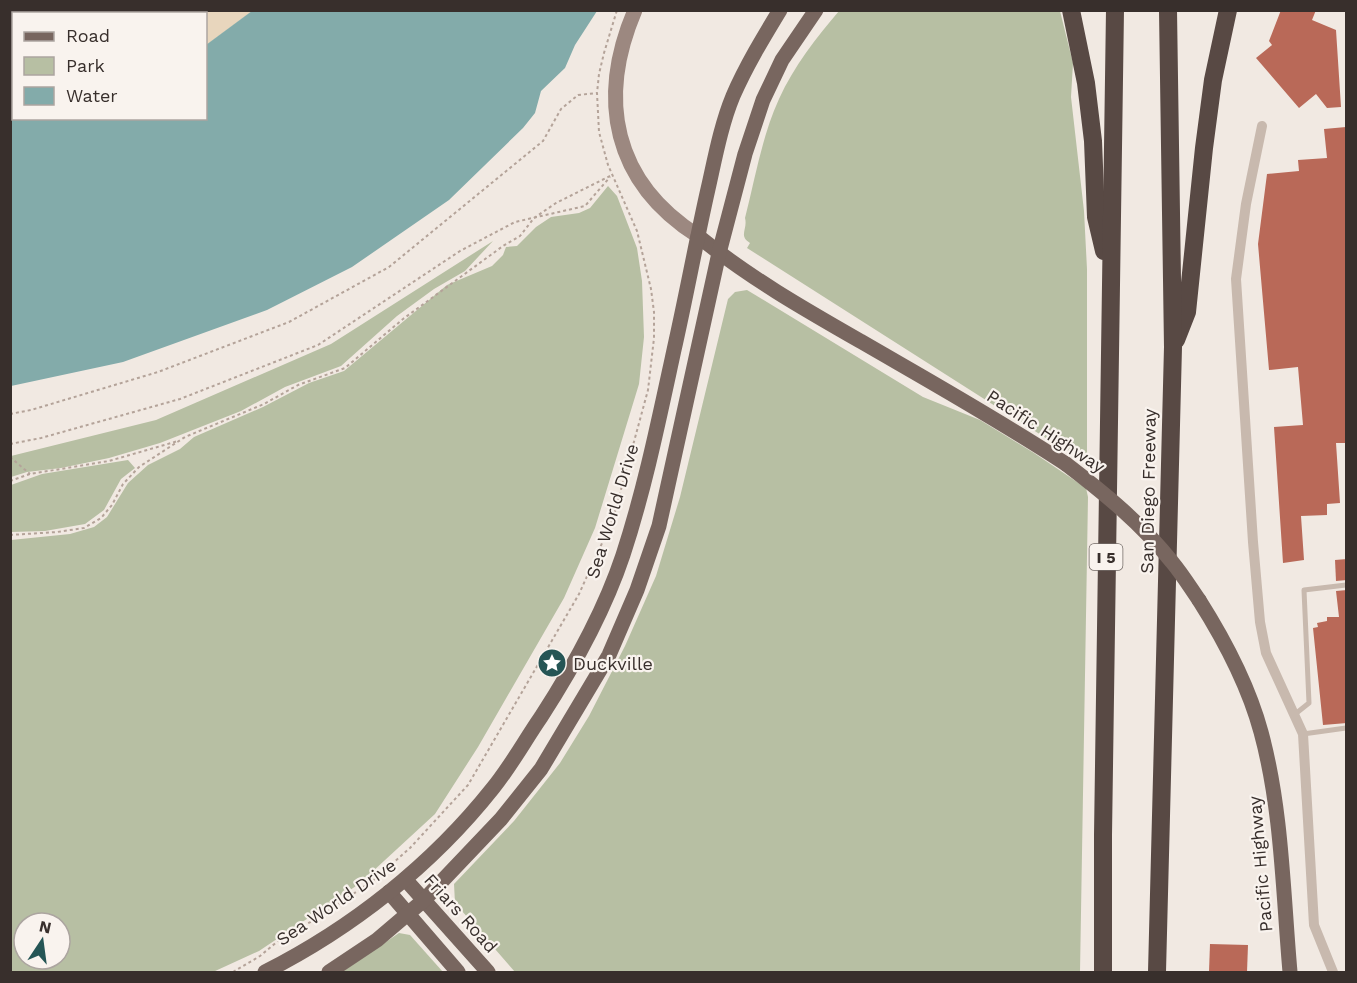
<svg xmlns="http://www.w3.org/2000/svg" width="1357" height="983" font-family="'Work Sans',sans-serif">
<style>
.green{fill:#b7bfa3;fill-rule:evenodd}
.sand{fill:#e8d6bd}
.water{fill:#83abaa}
.building{fill:#b96958}
.lines{fill:none;stroke-linecap:round;stroke-linejoin:round}
.path{stroke:#b4a399;stroke-width:2;stroke-dasharray:3 3;stroke-linecap:butt}
.service{stroke:#c8b9ae;stroke-width:5}
.minor{stroke:#c8b9ae;stroke-width:10}
.secondary{stroke:#9c8880;stroke-width:15}
.primary{stroke:#78665f;stroke-width:15}
.motorway{stroke:#584944;stroke-width:18}
.primary-bridge{stroke:#78665f;stroke-width:15}
.labels{text-anchor:middle;dominant-baseline:central;stroke-width:4.5;stroke-linejoin:round;paint-order:stroke}
.shield{fill:#f9f3ee;stroke:#726a66;stroke-width:1.5}
.shield-label{font-size:16px;font-weight:bold;fill:#382f2c}
.street-label{font-size:18px;fill:#382f2c;stroke:#f9f3ee}
.poi-label{font-size:18px;fill:#382f2c;stroke:#f9f3ee;text-anchor:start}
</style>
<rect width="100%" height="100%" fill="#f1e9e2"/>
<g class="green">
<polygon points="10,11 252,11 206,45 206,14 14,14 14,86 11,87"/>
<path d="M839 11H1060L1073 63 1071 97 1084 211 1087 269V457L1063 449 747 248 750 243C738 236 748 229 745 218 755 179 762 136 779 99 794 66 816 38 839 11Z"/>
<path d="M608 186 617 196 637 248 642 281 644 337 639 384 595 528 564 598 478 747 435 814 359 884 259 951 213 972H11V540L70 534 94 527 107 517 128 483 148 465 180 449 194 437 263 407 309 383 344 371 447 285 492 266 503 255 506 247 517 246 536 227 551 217 579 213 590 208ZM24 923H60V959H24Z"/>
<polygon points="493,241 465,271 434,289 397,316 341,366 285,387 241,411 160,443 109,458 61,468 27,472 11,477 11,456 156,420 331,344"/>
<polygon points="747,290 923,397 980,420 1034,453 1086,488 1088,497 1080,972 515,972 455,903 454,884 514,821 560,763 589,716 625,646 656,576 680,497 728,299 735,292"/>
<polygon points="128,460 135,468 121,479 104,510 85,524 45,531 11,532 11,485 42,474"/>
<polygon points="399,933 410,935 443,972 342,972"/>
</g>
<polygon class="sand" points="153,10 252,11 206,45 206,14 144,14"/>
<polygon class="water" points="252,11 597,11 575,45 565,68 541,91 535,113 523,128 449,200 352,267 267,310 123,362 11,386 11,87 13,86 14,118 206,118 206,45"/>
<g class="building">
<polygon points="1281,10 1316,10 1312,20 1336,30 1341,107 1327,108 1316,94 1299,108 1256,58 1272,45 1269,41"/>
<polygon points="1346,127 1347,443 1336,443 1340,503 1327,504 1327,515 1301,516 1304,560 1283,563 1274,427 1303,425 1298,367 1269,370 1258,244 1267,174 1299,171 1298,160 1327,158 1324,129"/>
<polygon points="1347,559 1347,580 1336,581 1335,560"/>
<polygon points="1347,590 1347,723 1323,725 1313,628 1318,627 1317,623 1327,621 1327,617 1339,617 1336,591"/>
<polygon points="1210,944 1248,945 1247,972 1209,972"/>
</g>
<g class="lines">
<g class="path">
<polyline points="10,414 31,410 158,372 289,322 389,267 543,141 561,109 578,95 597,93"/>
<polyline points="10,444 41,438 180,399 318,345 460,251 515,222 585,206 610,177"/>
<polyline points="10,457 30,474"/>
<polyline points="10,481 30,474 109,461 178,441"/>
<polyline points="10,535 57,532 84,528 101,518 112,505 123,484 139,467 185,437 264,404 298,385 345,368 403,319 503,246 520,236 534,218 556,203 612,175"/>
<polyline points="233,972 260,956 284,936 318,918 375,879 410,848 468,785 579,594 613,519 648,390 654,338 654,312 651,289 637,231 608,165 599,132 597,93 599,74 604,53 617,10"/>
</g>
<g class="service">
<polyline points="1294,715 1309,703 1304,590 1346,585"/>
<polyline points="1303,734 1346,728"/>
</g>
<g class="minor">
<polyline points="135,14 144,10"/>
<polyline points="10,34 14,34"/>
<polyline points="1262,126 1246,204 1236,279 1253,542 1260,622 1266,653 1303,734 1314,925 1333,972"/>
</g>
<path class="secondary" d="M635 10C597 99 613 182 698 236"/>
<g class="primary">
<path d="M698 236C748 277 806 310 862 342 931 382 999 420 1066 464"/>
<path d="M1199 600C1225 641 1248 684 1261 732 1282 809 1283 893 1290 972"/>
<polyline points="405,879 488,972"/>
<polyline points="389,892 458,972"/>
<path d="M265 972C352 928 432 865 493 788 511 766 525 740 541 717 574 666 604 612 623 555 645 488 659 419 674 350 686 297 696 242 708 189 715 158 721 125 733 96 746 66 763 38 780 10"/>
<polyline points="329,972 377,940 424,900 501,819 541,769 609,655 637,590 659,526 719,253 745,154 763,100 782,60 816,10"/>
</g>
<g class="motorway">
<polyline points="1071,10 1086,83 1093,141 1096,217 1104,251"/>
<polyline points="1176,340 1187,312 1204,148 1213,80 1228,10"/>
<polyline points="1103,972 1103,835 1115,10"/>
<polyline points="1157,972 1173,347 1168,10"/>
</g>
<path class="primary-bridge" d="M1066 464C1104 493 1142 524 1172 562 1182 574 1190 587 1199 600"/>
</g>
<defs>
<g id="sight-disc" transform="scale(1.5)"><circle r="9.5" fill="#255555" stroke="#f9f3ee"/><path d="M0-6L1.8-2.2L6-1.7L2.9 1.2L3.7 5.4L0 3.3L-3.7 5.4L-2.9 1.2L-6-1.7L-1.8-2.2Z" fill="#fff"/></g>
</defs>
<g fill-rule="evenodd">
<use href="#sight-disc" x="552" y="663"/>
</g>
<g class="labels">
<rect class="shield" x="1089.5" y="544" width="33" height="26" rx="4.5"/>
<g class="shield-label">
<text x="1106" y="557">I 5</text>
</g>
<g class="street-label">
<text transform="translate(1046 431) rotate(33)">Pacific Highway</text>
<text transform="translate(1148 491) rotate(-89)">San Diego Freeway</text>
<text transform="translate(612 511) rotate(-73)">Sea World Drive</text>
<text transform="translate(1260 864) rotate(-95)">Pacific Highway</text>
<text transform="translate(336 902) rotate(-34)">Sea World Drive</text>
<text transform="translate(461 913) rotate(48)">Friars Road</text>
</g>
<g class="poi-label">
<text x="573" y="663">Duckville</text>
</g>
</g>
<rect width="1357" height="983" fill="none" stroke="#382f2c" stroke-width="24"/>
<rect x="12" y="12" width="195" height="108" fill="#f9f3ee" stroke="#aca5a0" stroke-width="1.5"/>
<rect x="24" y="32" width="30" height="9" fill="#78665f" stroke="#aca5a0" stroke-width="1.5"/>
<text x="66" y="42" font-size="18" fill="#382f2c">Road</text>
<rect x="24" y="57" width="30" height="18" fill="#b7bfa3" stroke="#aca5a0" stroke-width="1.5"/>
<text x="66" y="72" font-size="18" fill="#382f2c">Park</text>
<rect x="24" y="87" width="30" height="18" fill="#83abaa" stroke="#aca5a0" stroke-width="1.5"/>
<text x="66" y="102" font-size="18" fill="#382f2c">Water</text>
<g transform="translate(42 941) rotate(13)"><circle r="28" fill="#f9f3ee" stroke="#aca5a0" stroke-width="1.5"/>
<path d="M0-4.5L10 22L0 15L-10 22Z" fill="#255555"/>
<text y="-9" font-size="16" font-weight="bold" text-anchor="middle" fill="#382f2c">N</text>
</g>
</svg>
